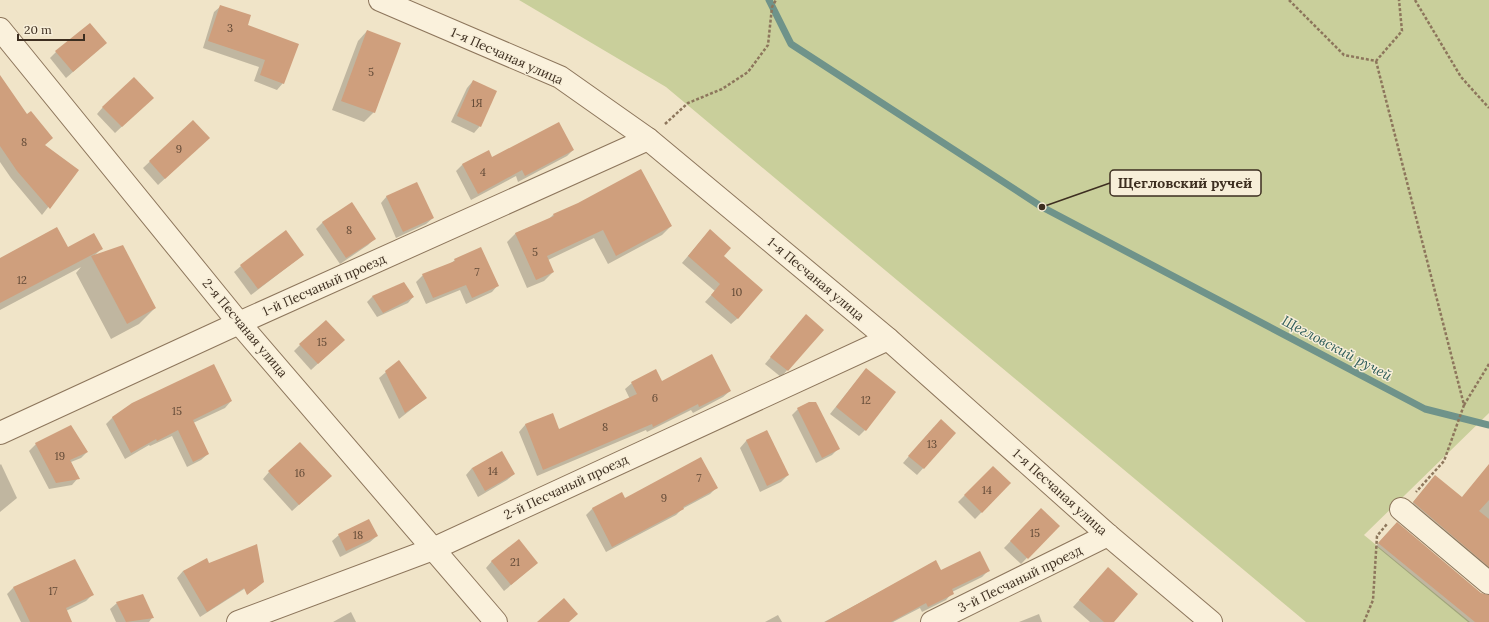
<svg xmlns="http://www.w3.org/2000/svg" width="1489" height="622" font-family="Lora,serif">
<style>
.green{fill:#c9cf9b}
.shadow{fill:#0003}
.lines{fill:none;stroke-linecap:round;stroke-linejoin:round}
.stream{stroke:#6f938a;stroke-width:7}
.building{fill:#cf9f7d}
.minor-casing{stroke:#8d765c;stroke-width:24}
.path{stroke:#8d765c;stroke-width:2.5;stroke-dasharray:3 2;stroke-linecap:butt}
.minor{stroke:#faf1dc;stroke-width:22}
.labels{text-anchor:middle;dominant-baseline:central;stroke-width:3;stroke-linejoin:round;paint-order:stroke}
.number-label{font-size:11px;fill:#624a37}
.street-label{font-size:13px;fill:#3d2e20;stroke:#f7eed8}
.water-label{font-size:14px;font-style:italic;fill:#2f5d5a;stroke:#f7eed8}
.leader{fill:none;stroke:#3d2e20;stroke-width:1.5}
.callout-dot{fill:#3d2e20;stroke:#f7eed8;stroke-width:1.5}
.callout{fill:#f7eed8;stroke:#3d2e20;stroke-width:1.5}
.callout-label{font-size:14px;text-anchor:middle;font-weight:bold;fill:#3d2e20}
</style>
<rect width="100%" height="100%" fill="#f0e4c8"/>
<polygon class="green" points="519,0 1489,0 1489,413 1364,535 1470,622 1306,622 666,87"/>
<g class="shadow">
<polygon points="221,6 247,26 283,83 277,90 254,81 259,67 203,48 214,12"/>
<polygon points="367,31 374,112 364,122 332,110 358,41"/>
<polygon points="106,43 66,78 50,58 56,52"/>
<polygon points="0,77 44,145 77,170 42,215 11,178 0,162"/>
<polygon points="473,81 480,126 474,133 451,122 467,88"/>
<polygon points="146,104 115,133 97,114 103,107"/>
<polygon points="193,121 202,144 158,185 143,168"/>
<polygon points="573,150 567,156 518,182 516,176 471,200 456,171 463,164 492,158"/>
<polygon points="387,196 433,218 426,224 396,238 381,203"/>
<polygon points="553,215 671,226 662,235 608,264 594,238 548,260 553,272 544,281 527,288 507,242 516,233 549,219"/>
<polygon points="323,222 374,239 368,245 340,264 316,229"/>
<polygon points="704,237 723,256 738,318 731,324 705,302 715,291 682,263"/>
<polygon points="67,248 101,249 94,256 155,308 139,324 111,339 76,273 81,267 0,310 0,259"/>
<polygon points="303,255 251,295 234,272 241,266"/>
<polygon points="455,260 498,285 492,292 466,304 460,290 426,304 416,282 423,275 450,264"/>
<polygon points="404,283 413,297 408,303 377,317 367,302 372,297"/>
<polygon points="800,322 823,330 781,377 765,364"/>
<polygon points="300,345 337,346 311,370 294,351"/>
<polygon points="399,361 426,398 399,419 379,378"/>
<polygon points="866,369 865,430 859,436 830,414"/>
<polygon points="661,382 730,391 723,397 693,413 691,410 647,432 646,430 537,476 519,432 525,425 552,414 559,430 630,399 625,389 632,383"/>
<polygon points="231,401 225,408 193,423 208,454 201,460 187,467 172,436 150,446 149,445 125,459 106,424 113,417"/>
<polygon points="798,409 838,449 832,455 816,463 792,415"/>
<polygon points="934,427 955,433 917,475 903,463"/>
<polygon points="767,431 788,475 781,482 760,492 740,448 746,441"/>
<polygon points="36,444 87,452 81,458 71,462 78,478 72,485 49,489 29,451"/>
<polygon points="1,464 17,498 0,512 0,465"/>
<polygon points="1489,465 1489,572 1410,506 1432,479 1462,498"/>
<polygon points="993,467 1009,484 975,519 958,502"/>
<polygon points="472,468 514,474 507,480 478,497 466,475"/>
<polygon points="269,472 324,482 292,511 263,479"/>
<polygon points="716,488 710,494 682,509 676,515 606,552 586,515 593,508 624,499"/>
<polygon points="1041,509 1058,526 1021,564 1004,548"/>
<polygon points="1394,526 1480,593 1489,596 1489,622 1468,622 1376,546"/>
<polygon points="339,535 377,536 370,542 340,557 332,541"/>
<polygon points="492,561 537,563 504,591 486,568"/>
<polygon points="936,562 941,571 989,570 982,577 952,592 952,593 946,600 922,612 920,608 893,622 824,622"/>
<polygon points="208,564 251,583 244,589 200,617 177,578 183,571"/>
<polygon points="1102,575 1112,622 1090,622 1073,607"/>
<polygon points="13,588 92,595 86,601 66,611 71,622 21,622 7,594"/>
<polygon points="117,603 152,618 149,622 116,622 110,609"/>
<polygon points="351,612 356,622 333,622"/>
<polygon points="1039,614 1042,622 1019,622"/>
<polygon points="778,615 782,622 765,622"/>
</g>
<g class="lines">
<polyline class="stream" points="769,0 791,44 1042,207 1425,409 1489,425"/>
</g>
<g class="building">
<polygon points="220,5 251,15 248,25 299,44 284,84 260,75 265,60 208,41"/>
<polygon points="90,23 107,43 73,72 55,51"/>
<polygon points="367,30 401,43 375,113 341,101"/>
<polygon points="0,75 27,114 31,111 53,138 45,145 79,170 50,209 17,171 0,146"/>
<polygon points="134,77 154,98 122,127 102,107"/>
<polygon points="473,80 497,91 481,127 457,116"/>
<polygon points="193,120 210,138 165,179 149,161"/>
<polygon points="559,122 574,150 525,176 522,170 478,194 462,164 489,150 492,157"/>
<polygon points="641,169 672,226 616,256 603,230 547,256 554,272 536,280 515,233 554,216 553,214 578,203"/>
<polygon points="417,182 434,218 403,232 386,196"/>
<polygon points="352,202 376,239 346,258 322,222"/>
<polygon points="57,227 68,247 94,233 103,249 0,303 0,258"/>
<polygon points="710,229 731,248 724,256 763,290 738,319 711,295 720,284 688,256"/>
<polygon points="286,230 304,255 258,289 240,265"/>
<polygon points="123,245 156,308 127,324 91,256"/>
<polygon points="481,247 499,286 472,298 466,285 433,298 422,274 455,261 454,259"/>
<polygon points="404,282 414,297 383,313 372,296"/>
<polygon points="806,314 824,330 788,371 770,357"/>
<polygon points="326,320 345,340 318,364 299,344"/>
<polygon points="712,354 731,391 699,407 698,404 653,427 652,424 543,470 525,424 553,413 559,429 637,394 631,382 656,369 662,381"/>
<polygon points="399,360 427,398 405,413 385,371"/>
<polygon points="214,364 232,401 193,420 209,454 193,462 178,430 157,441 156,439 131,453 112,417 132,403"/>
<polygon points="866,368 896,392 866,431 836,407"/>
<polygon points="809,402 816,402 840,449 822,458 797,408"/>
<polygon points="941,419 956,433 924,469 908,456"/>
<polygon points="71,425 88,452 70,460 80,479 56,483 35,443"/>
<polygon points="767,430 789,475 767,486 746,440"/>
<polygon points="300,442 332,476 299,505 268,471"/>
<polygon points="502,451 515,474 485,491 472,468"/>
<polygon points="701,457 718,488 683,507 684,509 612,547 592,508 622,492 625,498"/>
<polygon points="1489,464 1489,500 1479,511 1489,519 1489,567 1413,502 1435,475 1462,497"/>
<polygon points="993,466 1011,483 982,513 964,495"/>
<polygon points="1041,508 1060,526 1028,559 1010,541"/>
<polygon points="369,519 378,536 346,551 338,534"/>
<polygon points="1397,522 1481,593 1489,595 1489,622 1475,622 1378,543"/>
<polygon points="519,539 538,563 511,585 491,561"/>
<polygon points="257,544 264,582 247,595 244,588 207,612 183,571 207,558 209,563"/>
<polygon points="980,551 990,571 952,589 954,594 928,607 926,603 891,622 825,622 936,560 941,570"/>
<polygon points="75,559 94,595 66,608 72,622 30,622 13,587"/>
<polygon points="1108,567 1138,594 1114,622 1104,622 1079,600"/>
<polygon points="143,594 154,618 126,622 116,602"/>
<polygon points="564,598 578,614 569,622 537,622"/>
</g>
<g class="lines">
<g class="minor-casing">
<g id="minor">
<polyline points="380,0 560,77 648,139 888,339 1108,535 1211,622"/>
<polyline points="0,29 239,323 496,622"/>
<polyline points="0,433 239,323 648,139"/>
<polyline points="1401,509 1489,583"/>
<polyline points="238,622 433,549 888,339"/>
<polyline points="932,622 1108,535"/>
</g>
</g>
<g class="path">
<polyline points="1289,0 1344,55 1376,61 1402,31 1399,0"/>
<polyline points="1415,0 1461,77 1489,108"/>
<polyline points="1376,61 1464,405 1444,461 1416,492"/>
<polyline points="665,124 688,103 722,89 748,72 768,45 772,7 776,0"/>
<polyline points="1464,405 1489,364"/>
<polyline points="1364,622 1373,600 1377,536 1387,524"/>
</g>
<use href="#minor" class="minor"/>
</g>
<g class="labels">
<g class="number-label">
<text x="230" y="28">3</text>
<text x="371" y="72">5</text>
<text x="477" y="103">1Я</text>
<text x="24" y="142">8</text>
<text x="179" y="149">9</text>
<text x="483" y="172">4</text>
<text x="349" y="230">8</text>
<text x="535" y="252">5</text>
<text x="477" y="272">7</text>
<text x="22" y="280">12</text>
<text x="737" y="292">10</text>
<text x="322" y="342">15</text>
<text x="655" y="398">6</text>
<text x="866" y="400">12</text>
<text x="177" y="411">15</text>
<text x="605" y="427">8</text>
<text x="932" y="444">13</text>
<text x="60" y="456">19</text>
<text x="493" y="471">14</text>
<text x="300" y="473">16</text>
<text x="699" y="478">7</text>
<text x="987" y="490">14</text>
<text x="664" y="498">9</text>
<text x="1035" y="533">15</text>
<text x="358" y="535">18</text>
<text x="515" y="562">21</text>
<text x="53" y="591">17</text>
</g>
<g class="street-label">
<text transform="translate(507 56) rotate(24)">1-я Песчаная улица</text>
<text transform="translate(816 279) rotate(40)">1-я Песчаная улица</text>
<text transform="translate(324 285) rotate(-24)">1-й Песчаный проезд</text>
<text transform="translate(245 328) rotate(50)">2-я Песчаная улица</text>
<text transform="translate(566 487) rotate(-25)">2-й Песчаный проезд</text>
<text transform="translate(1060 492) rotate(42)">1-я Песчаная улица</text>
<text transform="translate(1020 579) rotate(-26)">3-й Песчаный проезд</text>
</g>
<g class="water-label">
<text transform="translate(1337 348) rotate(28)">Щегловский ручей</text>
</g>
</g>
<path class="leader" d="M1042 207L1110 183"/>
<circle class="callout-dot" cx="1042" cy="207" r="4"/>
<rect class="callout" x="1110" y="170" width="151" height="26" rx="4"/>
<g class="callout-label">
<text x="1185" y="188">Щегловский ручей</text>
</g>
<path d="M18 34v6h66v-6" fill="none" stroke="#3d2e20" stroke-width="2"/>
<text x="24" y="34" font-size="12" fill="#3d2e20" stroke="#f7eed8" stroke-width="3" paint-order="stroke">20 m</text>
</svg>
